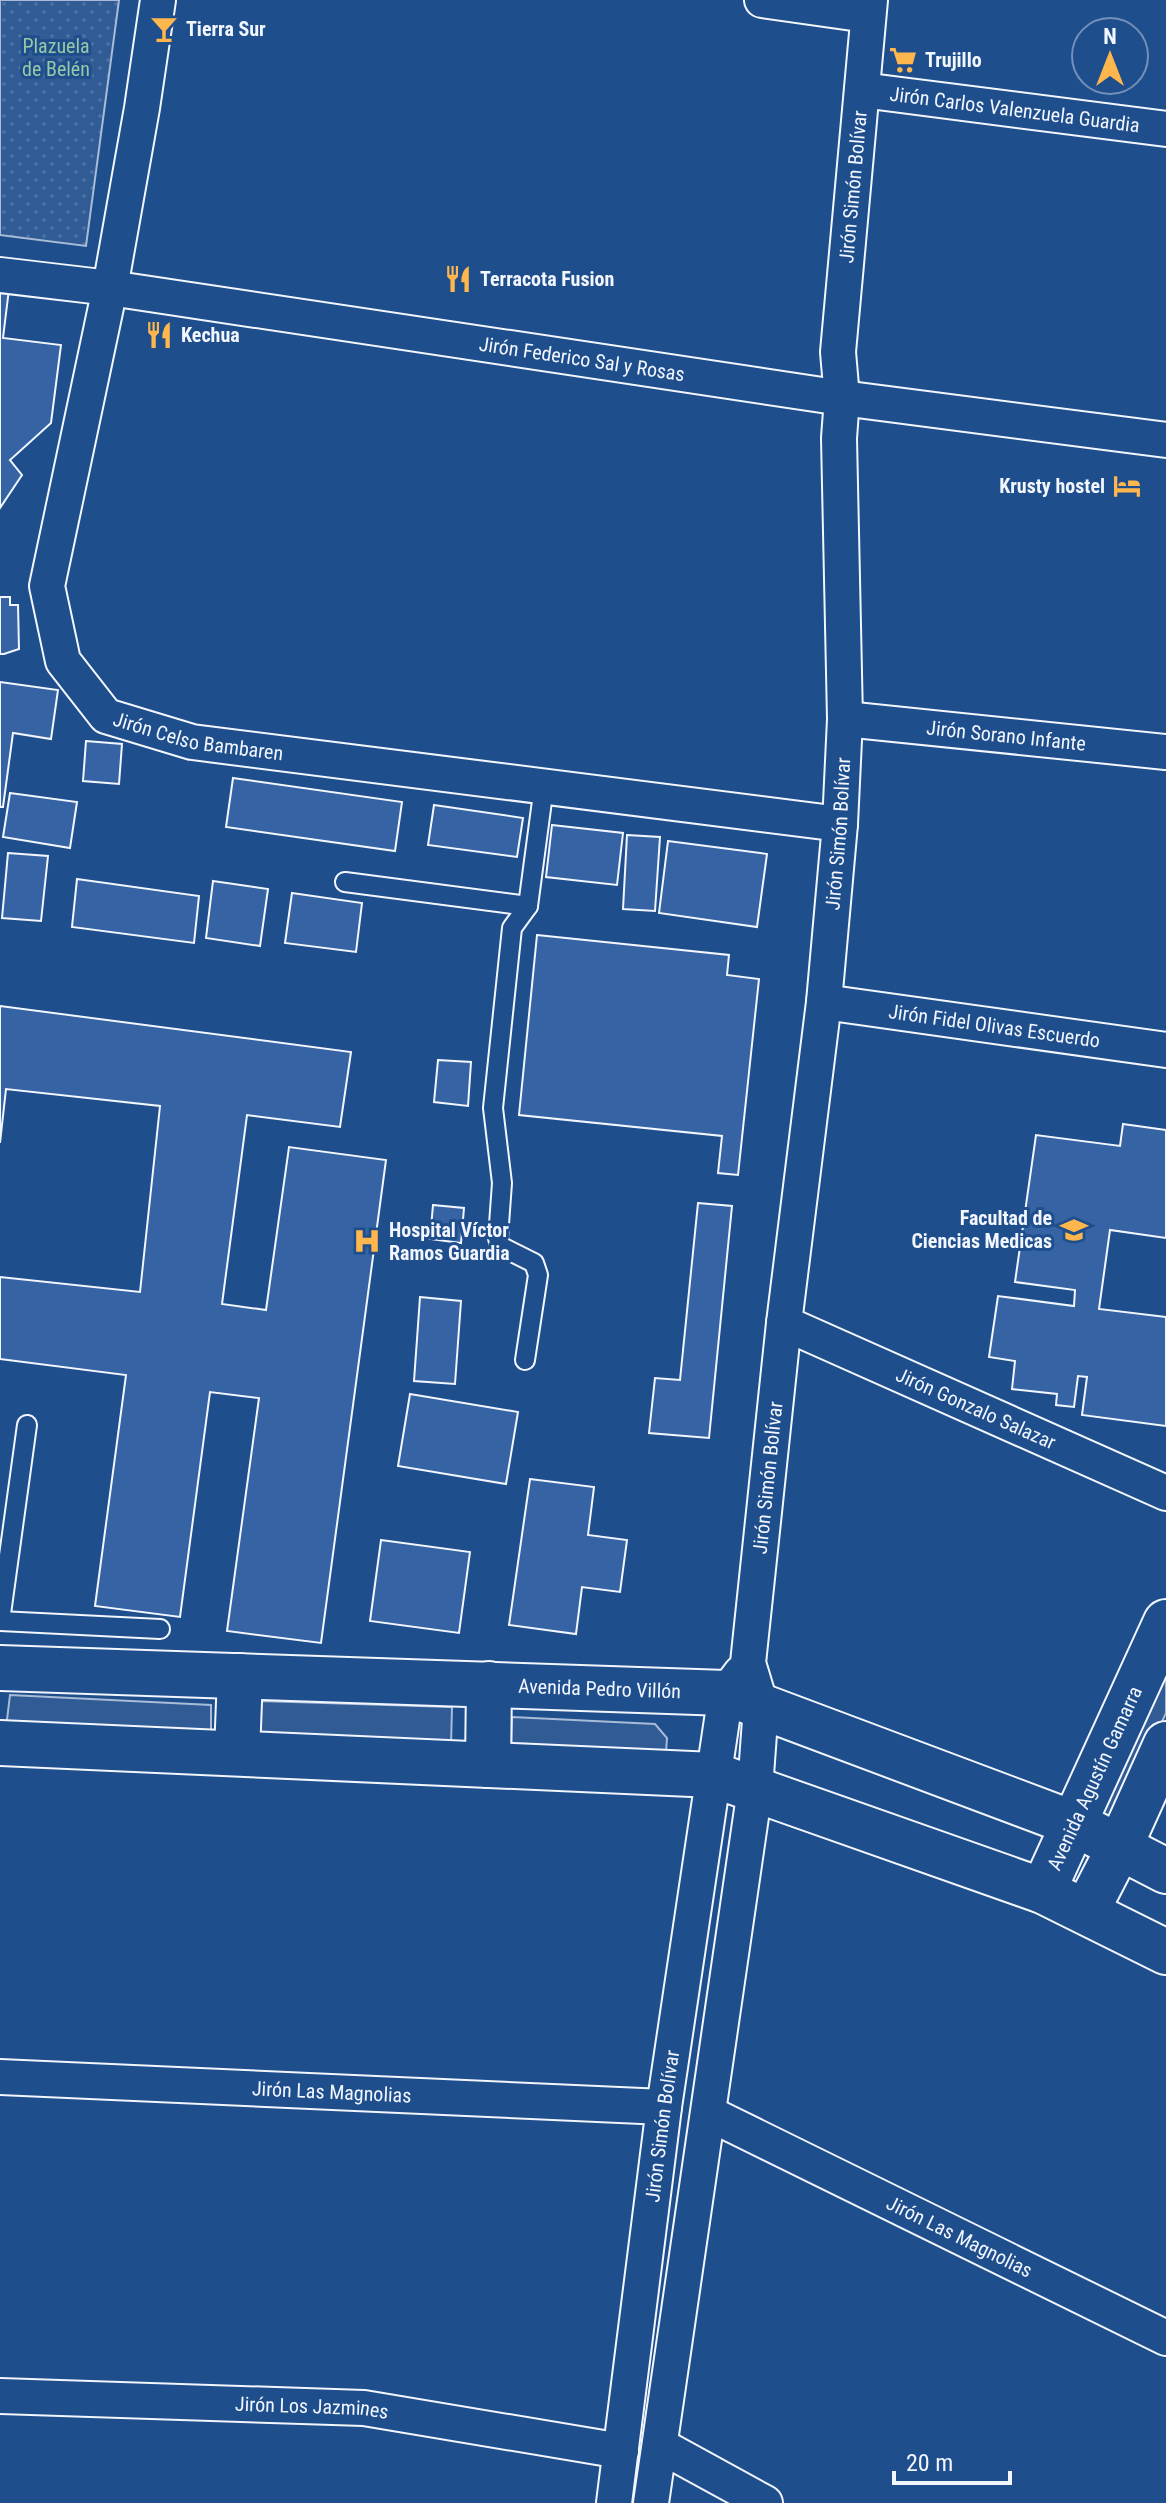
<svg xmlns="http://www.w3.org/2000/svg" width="1166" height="2503" font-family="'Roboto Condensed',sans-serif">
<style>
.green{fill:#305b95;stroke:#a8bbd7;stroke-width:2}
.park{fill:url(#park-dots);stroke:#a8bbd7;stroke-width:2}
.building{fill:#3563a3;stroke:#f2f6ff;stroke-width:2}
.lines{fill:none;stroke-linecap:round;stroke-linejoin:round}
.service-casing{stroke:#f2f6ff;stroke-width:22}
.minor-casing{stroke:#f2f6ff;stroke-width:38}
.secondary-casing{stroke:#f2f6ff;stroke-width:48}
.service{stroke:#1f4e8c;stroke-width:18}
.minor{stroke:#1f4e8c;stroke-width:34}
.secondary{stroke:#1f4e8c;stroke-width:44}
.labels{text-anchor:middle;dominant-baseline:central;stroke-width:6;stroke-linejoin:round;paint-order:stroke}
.poi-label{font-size:20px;font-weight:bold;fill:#f2f6ff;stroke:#1f4e8c;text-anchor:start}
.park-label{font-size:20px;fill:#97c8a6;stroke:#1f4e8c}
.street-label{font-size:20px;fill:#f2f6ff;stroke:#1f4e8c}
</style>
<defs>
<pattern id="park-dots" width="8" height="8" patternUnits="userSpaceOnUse" patternTransform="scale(2)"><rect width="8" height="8" fill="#305b95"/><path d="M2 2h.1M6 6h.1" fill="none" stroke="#4e73a5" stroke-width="1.8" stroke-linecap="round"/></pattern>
</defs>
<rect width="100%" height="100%" fill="#1f4e8c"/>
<g class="green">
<polygon points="1166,1665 1166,1713 1117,1821 1099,1812"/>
<polygon points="10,1695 211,1705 211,1742 6,1728"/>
<polygon points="260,1701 452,1707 451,1745 259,1740"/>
<polygon points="512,1717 655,1724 667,1738 666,1752 511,1751"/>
</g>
<polygon class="park" points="0,0 119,0 86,246 0,235"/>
<g class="building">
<polygon points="0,288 9,289 3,338 61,345 51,423 10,460 22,475 0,508"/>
<polygon points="0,597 10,597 10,605 18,605 19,649 4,654 0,654"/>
<polygon points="0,682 58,690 51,739 13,733 3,807 0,807"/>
<polygon points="86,741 122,744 119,784 83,781"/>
<polygon points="233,778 402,802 395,851 226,827"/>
<polygon points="10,793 77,802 70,848 3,837"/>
<polygon points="434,805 523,818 517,857 428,845"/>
<polygon points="552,825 623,833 617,885 546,877"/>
<polygon points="627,835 660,837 655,911 623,909"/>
<polygon points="668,841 767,854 757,927 659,913"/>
<polygon points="8,853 48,856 41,921 2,918"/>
<polygon points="77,879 199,896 194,943 72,927"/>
<polygon points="213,881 268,889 260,946 206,938"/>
<polygon points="292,893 362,903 356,952 285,943"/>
<polygon points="537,935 729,955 727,975 759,979 738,1175 718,1173 722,1136 519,1115"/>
<polygon points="0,1006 351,1052 340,1127 247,1115 222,1304 266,1310 289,1147 386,1160 321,1643 227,1631 259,1398 210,1392 180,1617 95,1606 126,1375 0,1359 0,1277 140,1292 160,1106 6,1089 0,1143"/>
<polygon points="438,1060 471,1062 468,1106 434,1102"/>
<polygon points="1123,1124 1166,1130 1166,1238 1110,1230 1099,1309 1166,1317 1166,1426 1082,1415 1087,1377 1078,1376 1074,1407 1056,1405 1057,1394 1012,1389 1015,1361 989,1357 998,1296 1074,1306 1075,1290 1015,1282 1036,1135 1120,1146"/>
<polygon points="698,1203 732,1206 709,1438 649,1433 655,1378 680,1380"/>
<polygon points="433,1205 464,1208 461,1243 430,1239"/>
<polygon points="420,1297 461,1301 455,1384 414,1381"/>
<polygon points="410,1394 518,1412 506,1484 398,1466"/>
<polygon points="530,1479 594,1487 588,1535 627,1540 620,1592 582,1587 576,1634 509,1625"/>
<polygon points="381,1540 470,1552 459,1633 370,1621"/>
</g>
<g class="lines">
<g class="service-casing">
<g id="service">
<polyline points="345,882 528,906"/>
<polyline points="525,1360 538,1275 534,1263 500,1246 498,1238 502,1183 493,1108 512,928 528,906 544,786"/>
<polyline points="0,1621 27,1425"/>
<polyline points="0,1621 160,1629"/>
</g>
</g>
<g class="minor-casing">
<g id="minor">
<path id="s1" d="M158 0 142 108 110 288 47 586 63 661 106 716 192 742 840 824"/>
<polyline points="762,0 867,15"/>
<path id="s2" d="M862 90 1166 129"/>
<path id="s3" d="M0 275 110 288 842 398 1166 440"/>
<path id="s4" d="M845 719 1166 752"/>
<path id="s5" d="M824 1002 1166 1050"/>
<path id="s6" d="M784 1323 1166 1493"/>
<path id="s7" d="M0 2077 664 2107"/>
<path id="s8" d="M710 2114 1166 2338"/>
<path id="s9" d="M0 2396 364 2408 621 2451"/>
<polyline points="661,2446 765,2503"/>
<path id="s10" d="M614 2503 664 2107 726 1693 741 1673"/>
<path id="s11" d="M651 2503 755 1789 761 1706 748 1663 784 1323 824 1002 840 824 845 719 839 438 842 398 838 352 870 0"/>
</g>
</g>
<g class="secondary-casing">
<g id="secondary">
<path id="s12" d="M0 1668 726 1693 1075 1824 1166 1871"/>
<polyline points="0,1743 714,1775 1043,1891 1166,1952"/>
<polyline points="237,1753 240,1676"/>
<polyline points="488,1765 489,1684"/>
<path id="s13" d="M1043 1891 1166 1622"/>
<polyline points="1086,1912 1120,1846 1166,1744"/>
</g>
</g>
<use href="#service" class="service"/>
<use href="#minor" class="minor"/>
<use href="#secondary" class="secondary"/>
</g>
<defs>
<g id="bar-bare" transform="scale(2.16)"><path d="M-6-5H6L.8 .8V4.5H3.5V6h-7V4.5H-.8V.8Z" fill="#ffb74d" stroke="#1f4e8c" stroke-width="2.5" paint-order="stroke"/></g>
<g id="supermarket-bare" transform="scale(2.16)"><path d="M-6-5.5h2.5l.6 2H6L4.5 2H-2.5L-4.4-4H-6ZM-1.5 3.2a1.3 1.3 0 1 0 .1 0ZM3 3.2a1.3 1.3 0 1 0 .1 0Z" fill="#ffb74d" stroke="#1f4e8c" stroke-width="2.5" paint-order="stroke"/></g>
<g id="restaurant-bare" transform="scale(2.16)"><path d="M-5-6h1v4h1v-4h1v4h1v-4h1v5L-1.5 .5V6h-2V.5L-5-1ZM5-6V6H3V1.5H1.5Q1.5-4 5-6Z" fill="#ffb74d" stroke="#1f4e8c" stroke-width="2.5" paint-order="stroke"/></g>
<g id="hotel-bare" transform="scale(2.16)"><path d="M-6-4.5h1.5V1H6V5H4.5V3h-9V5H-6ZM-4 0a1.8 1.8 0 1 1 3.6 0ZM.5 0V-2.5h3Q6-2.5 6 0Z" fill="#ffb74d" stroke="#1f4e8c" stroke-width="2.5" paint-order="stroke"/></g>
<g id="university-bare" transform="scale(2.16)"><path d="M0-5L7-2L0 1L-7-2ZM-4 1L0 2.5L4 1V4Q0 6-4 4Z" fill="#ffb74d" stroke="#1f4e8c" stroke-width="2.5" paint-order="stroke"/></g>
<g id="hospital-bare" transform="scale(2.16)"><path d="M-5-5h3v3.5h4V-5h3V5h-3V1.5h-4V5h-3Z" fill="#ffb74d" stroke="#1f4e8c" stroke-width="2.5" paint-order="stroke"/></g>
</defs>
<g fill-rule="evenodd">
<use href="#bar-bare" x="164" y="29"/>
<use href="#supermarket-bare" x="903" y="60"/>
<use href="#restaurant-bare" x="458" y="279"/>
<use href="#restaurant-bare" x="159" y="335"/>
<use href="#hotel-bare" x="1127" y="486"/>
<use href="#university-bare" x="1074" y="1230"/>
<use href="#hospital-bare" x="367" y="1241"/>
</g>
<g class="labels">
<g class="poi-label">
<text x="186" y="29">Tierra Sur</text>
<text x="925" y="60">Trujillo</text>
<text x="480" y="279">Terracota Fusion</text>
<text x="181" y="335">Kechua</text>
<text x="1105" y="486" text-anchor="end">Krusty hostel</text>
<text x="1052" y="1218" text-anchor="end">Facultad de<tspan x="1052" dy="23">Ciencias Medicas</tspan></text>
<text x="389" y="1230">Hospital Víctor<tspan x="389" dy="23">Ramos Guardia</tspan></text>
</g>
<g class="park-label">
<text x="56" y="46">Plazuela<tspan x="56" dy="23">de Belén</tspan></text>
</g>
<g class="street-label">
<text stroke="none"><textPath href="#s2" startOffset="154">Jirón Carlos Valenzuela Guardia</textPath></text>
<text stroke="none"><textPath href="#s11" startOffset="2332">Jirón Simón Bolívar</textPath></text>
<text stroke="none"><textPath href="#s3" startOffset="588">Jirón Federico Sal y Rosas</textPath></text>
<text stroke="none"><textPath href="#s1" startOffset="838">Jirón Celso Bambaren</textPath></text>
<text stroke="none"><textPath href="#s4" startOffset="162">Jirón Sorano Infante</textPath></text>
<text stroke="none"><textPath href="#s11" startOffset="1684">Jirón Simón Bolívar</textPath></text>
<text stroke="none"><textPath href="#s5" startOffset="172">Jirón Fidel Olivas Escuerdo</textPath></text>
<text stroke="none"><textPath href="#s6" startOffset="210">Jirón Gonzalo Salazar</textPath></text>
<text stroke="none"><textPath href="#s11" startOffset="1036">Jirón Simón Bolívar</textPath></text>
<text stroke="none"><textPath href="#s12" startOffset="600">Avenida Pedro Villón</textPath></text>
<text stroke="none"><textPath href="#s13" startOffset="124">Avenida Agustín Gamarra</textPath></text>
<text stroke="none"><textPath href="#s7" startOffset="332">Jirón Las Magnolias</textPath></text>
<text stroke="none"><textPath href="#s10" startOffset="380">Jirón Simón Bolívar</textPath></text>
<text stroke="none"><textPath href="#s8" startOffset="278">Jirón Las Magnolias</textPath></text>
<text stroke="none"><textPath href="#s9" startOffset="312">Jirón Los Jazmines</textPath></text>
</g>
</g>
<g transform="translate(1110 56)"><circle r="38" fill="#1f4e8c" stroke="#7391ba" stroke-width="2"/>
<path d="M0-6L14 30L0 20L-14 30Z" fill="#ffb74d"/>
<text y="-12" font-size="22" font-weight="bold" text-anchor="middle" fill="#f2f6ff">N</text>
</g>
<path d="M894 2471v12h116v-12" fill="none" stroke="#f2f6ff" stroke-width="4"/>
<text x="906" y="2471" font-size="24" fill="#f2f6ff" stroke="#1f4e8c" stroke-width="6" paint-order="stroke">20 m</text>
</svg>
